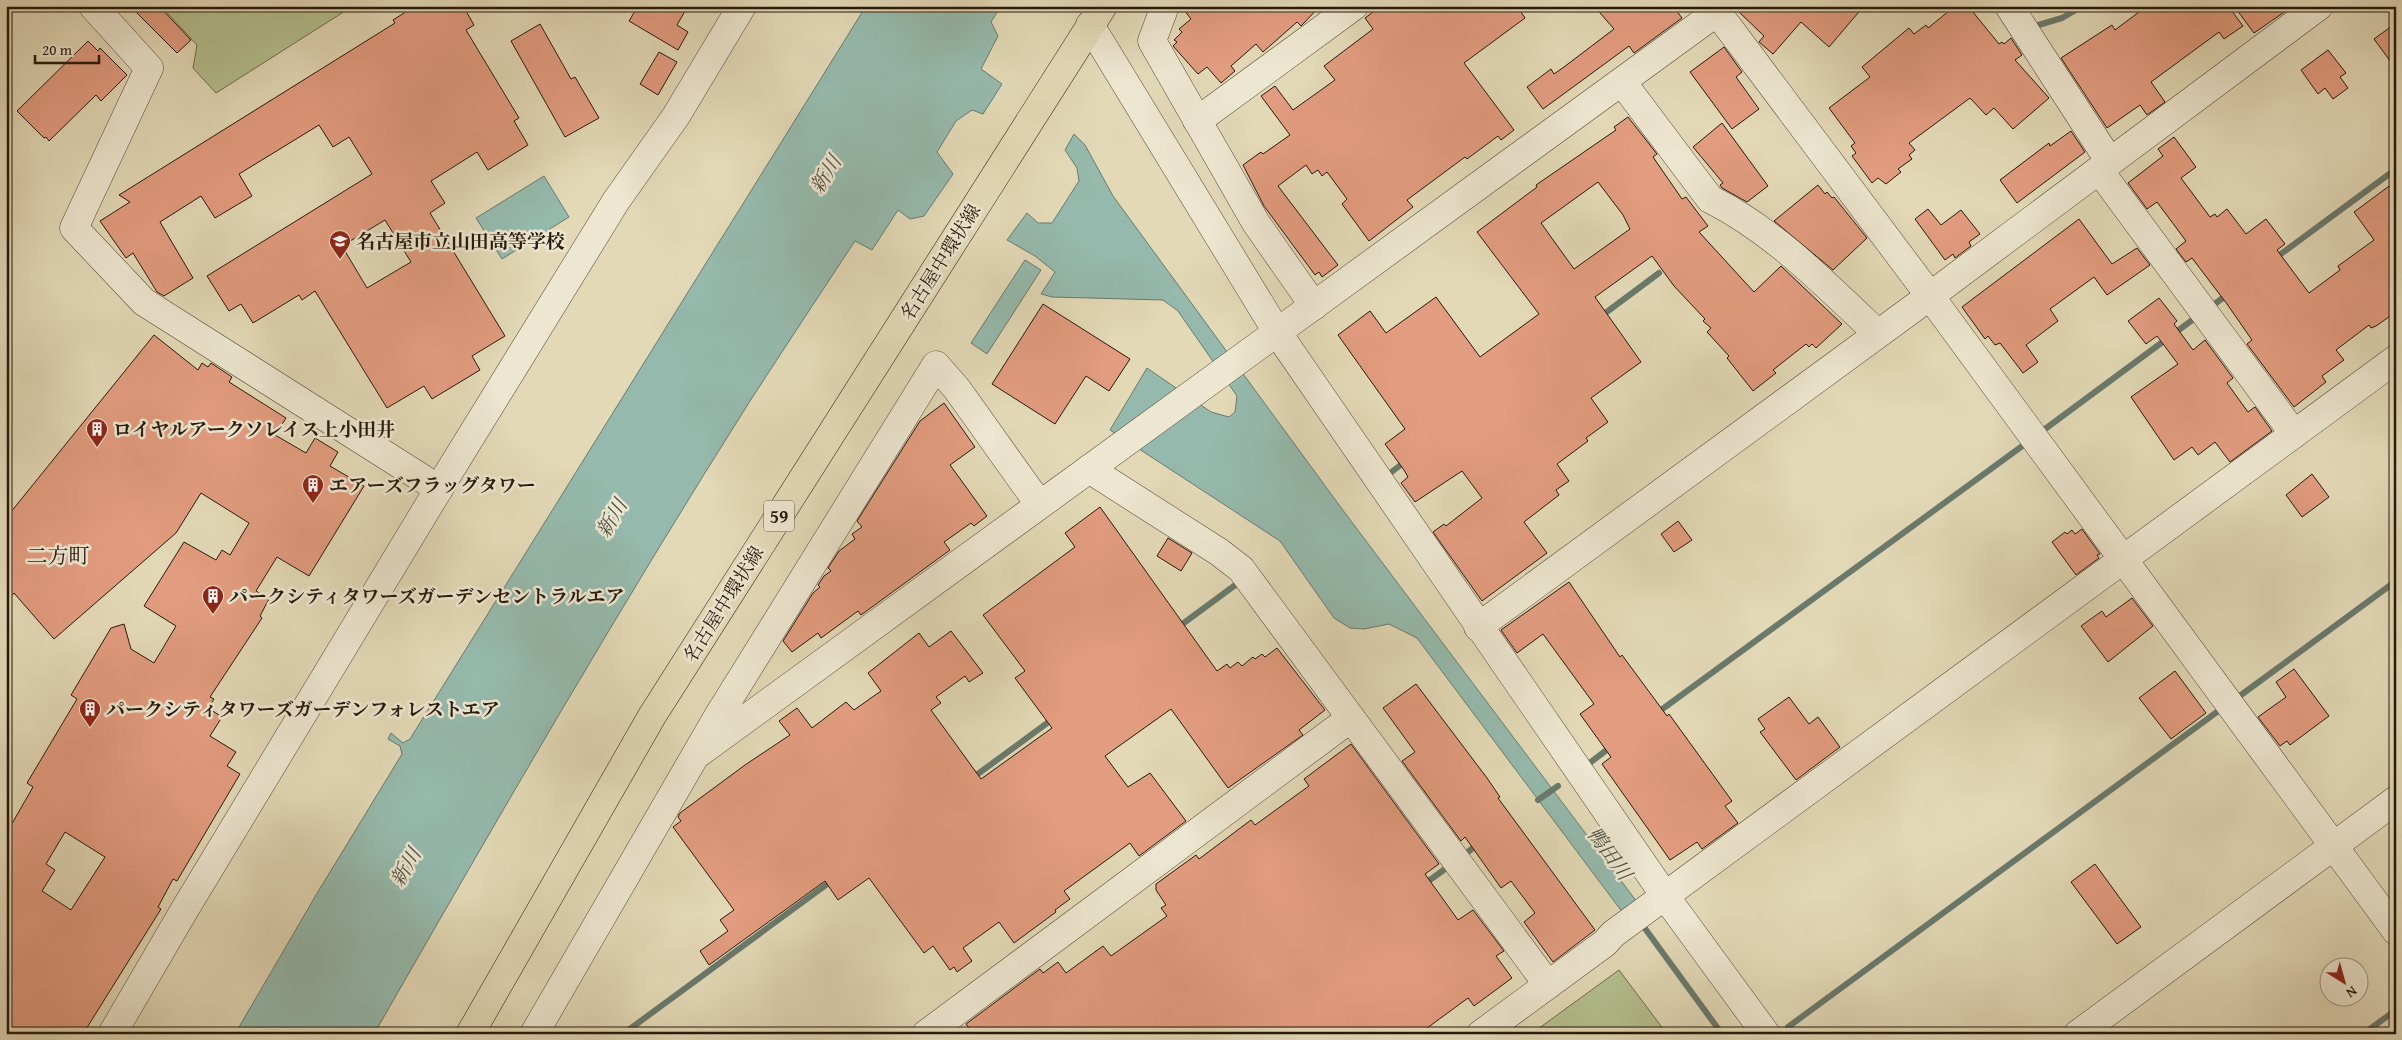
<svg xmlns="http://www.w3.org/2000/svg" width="2402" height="1040" font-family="'Gentium Book Plus','Noto Serif JP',serif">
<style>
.green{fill:#b4bf8e;stroke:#6d6c4d}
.water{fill:#95baad;stroke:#697a6d}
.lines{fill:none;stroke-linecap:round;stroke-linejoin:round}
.stream{stroke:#697a6d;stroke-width:6}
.building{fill:#e29c7f;stroke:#26190c;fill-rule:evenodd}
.minor-casing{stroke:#554937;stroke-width:29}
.major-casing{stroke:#26190c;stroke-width:29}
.minor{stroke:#ede6d0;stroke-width:28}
.major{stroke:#e3d9b7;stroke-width:28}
.labels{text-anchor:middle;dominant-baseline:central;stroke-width:5;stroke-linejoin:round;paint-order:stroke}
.shield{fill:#ede6d0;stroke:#625647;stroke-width:1}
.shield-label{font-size:18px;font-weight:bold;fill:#26190c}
.poi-label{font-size:19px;font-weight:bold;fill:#26190c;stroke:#ede6d0;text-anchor:start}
.street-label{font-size:19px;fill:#26190c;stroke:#ede6d0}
.water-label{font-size:20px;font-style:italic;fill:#4d5144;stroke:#ede6d0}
.quarter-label{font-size:21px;fill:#26190c;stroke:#ede6d0}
</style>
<rect width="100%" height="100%" fill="#e3d9b7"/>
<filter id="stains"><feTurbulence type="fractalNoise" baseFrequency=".004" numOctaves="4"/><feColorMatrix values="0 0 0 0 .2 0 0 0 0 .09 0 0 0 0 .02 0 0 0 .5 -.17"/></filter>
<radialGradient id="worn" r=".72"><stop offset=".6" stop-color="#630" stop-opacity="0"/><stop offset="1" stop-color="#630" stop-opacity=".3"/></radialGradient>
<g class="green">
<polygon points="161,6 353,6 216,93 193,68 197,45"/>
<polygon points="1619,970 1667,1034 1531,1034"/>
</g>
<g class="water">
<path d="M866 6H1001L991 22 998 36 981 69 1002 84 983 114 972 110 956 121 937 152 953 174 924 216 910 219 898 210 872 250 855 241C820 294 785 347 750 401 619 608 496 821 374 1034H235L316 895 402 754 400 746 388 739 391 733 403 743 410 739Z"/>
<polygon points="1074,134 1085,145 1113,196 1342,509 1640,906 1626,917 1417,638 1389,624 1364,629 1350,628 1334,618 1280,541 1110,430 1147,368 1211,412 1229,417 1235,412 1237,396 1178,311 1163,300 1052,297 1041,294 1055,272 1035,256 1007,240 1027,213 1038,223 1052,223 1079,181 1077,168 1065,150"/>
<polygon points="544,176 569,217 502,259 476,218"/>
<polygon points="1025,260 1041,270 987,354 971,343"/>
</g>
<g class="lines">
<g class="stream">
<polyline points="2035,26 2062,18 2083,6"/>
<polyline points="2274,259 2396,169"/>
<polyline points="2212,306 2228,294"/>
<polyline points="1600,317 1659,273"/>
<polyline points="2045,429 2195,318"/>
<polyline points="1389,474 1407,460"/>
<polyline points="1177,628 1238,583"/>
<polyline points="2241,695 2396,581"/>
<polyline points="1657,713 2025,444"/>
<polyline points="1587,765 1612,746"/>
<polyline points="971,779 1054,718"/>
<polyline points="1538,800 1558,786"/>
<polyline points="1465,854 1473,848"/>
<polyline points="1423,885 1445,869"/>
<polyline points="1641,923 1722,1034"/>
<polyline points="1788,1027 2221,709"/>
<polyline points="623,1034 834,879"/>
<polyline points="2363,1034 2396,1010"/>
</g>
</g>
<g class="building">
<polygon points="130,6 159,6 191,40 177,53"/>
<path d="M415 6H463L474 25 466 30 519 118 514 121 528 145 488 170 477 152 431 181 445 203 430 213 505 336 472 356 480 370 432 399 424 386 387 408 315 291 302 300 299 295 253 323 241 304 229 311 207 276 372 174 349 137 333 147 319 125 239 174 252 196 215 218 201 196 160 222 193 278 164 296 157 292 133 253 126 258 100 221 130 202 119 195 395 23 393 20ZM385 220 411 262 367 288 342 246Z"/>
<polygon points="638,6 688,6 677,25 688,32 678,50 629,21"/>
<polygon points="1181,6 1320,6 1303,24 1301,26 1297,22 1263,52 1256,44 1231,66 1235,71 1221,83 1207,67 1198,74 1173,46 1177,42 1174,40 1182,32 1179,29 1191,19"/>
<polygon points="1381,6 1517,6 1525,18 1464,63 1514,130 1501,140 1498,136 1467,159 1465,157 1407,200 1413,207 1369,241 1342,204 1347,199 1327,172 1322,176 1318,170 1312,174 1306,165 1278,186 1338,265 1322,277 1319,272 1315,275 1264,206 1243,165 1261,152 1263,154 1290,135 1261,96 1275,86 1293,110 1335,80 1324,66 1373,29 1365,18"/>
<polygon points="1594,6 1673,6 1682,18 1634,53 1629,46 1543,109 1527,87 1551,69 1554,74 1564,67 1614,29"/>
<polygon points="1737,6 1864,6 1829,47 1801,22 1773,54 1759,42 1764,36 1737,10"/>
<polygon points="1955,6 1968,6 1999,44 2002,42 2004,44 2011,38 2022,55 2015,60 2049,98 2013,129 1994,108 1986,115 1970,98 1909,143 1915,150 1909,155 1912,159 1898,169 1901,172 1886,184 1878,178 1872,183 1852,156 1856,153 1851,146 1855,143 1829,108 1870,77 1862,67 1909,28 1914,34 1926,25 1928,28"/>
<polygon points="2147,6 2228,6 2243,26 2224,39 2219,32 2151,82 2165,102 2147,115 2140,105 2107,128 2061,58 2112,25 2115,30"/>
<polygon points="2234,6 2293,6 2254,33"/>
<polygon points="2396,23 2396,69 2374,39"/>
<polygon points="540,24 571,79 575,77 599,118 565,137 511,41"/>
<polygon points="88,41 98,51 100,48 127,75 101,101 96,95 49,141 46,137 44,138 17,111"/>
<polygon points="1724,47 1742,72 1736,77 1759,109 1732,129 1690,72"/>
<polygon points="2328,50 2346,73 2340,77 2348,88 2333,99 2325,88 2318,94 2301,70"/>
<polygon points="659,52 677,62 658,95 640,84"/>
<path d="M1628 117 1657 154 1653 157 1682 199 1686 197 1708 226 1699 232 1754 292 1781 266 1842 324 1816 348 1812 344 1809 347 1806 344 1773 370 1776 373 1753 391 1727 358 1729 356 1707 332 1711 328 1703 321 1705 319 1674 286 1652 256 1595 297 1641 362 1591 398 1608 422 1586 438 1588 441 1557 464 1569 481 1556 490 1559 495 1524 522 1547 553 1482 601 1433 532 1444 524 1446 526 1482 498 1462 471 1415 502 1401 483 1408 477 1404 470 1385 444 1405 429 1338 335 1370 311 1386 333 1436 297 1480 357 1539 314 1477 232 1537 187 1536 185 1616 130 1614 127ZM1598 182 1623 215 1630 229 1574 269 1541 223Z"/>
<polygon points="1722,123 1768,186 1747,202 1722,188 1720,185 1723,183 1693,147"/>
<polygon points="2071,131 2085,152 2017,203 2000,180 2049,143 2050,146"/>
<polygon points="2174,137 2196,167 2181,178 2210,217 2215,214 2217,217 2227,209 2246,234 2266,219 2285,244 2277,250 2309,293 2340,270 2338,266 2374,240 2354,212 2396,181 2396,312 2376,326 2371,328 2369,325 2336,350 2344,360 2322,376 2326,382 2294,407 2247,344 2252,340 2227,304 2192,258 2186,262 2176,249 2186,241 2157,202 2147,209 2128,183 2163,156 2158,149"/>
<polygon points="1818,185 1825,194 1827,192 1832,198 1834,197 1867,238 1833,270 1774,221"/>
<polygon points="1928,209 1941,225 1961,210 1980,234 1969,242 1971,246 1955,258 1953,254 1945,260 1915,219"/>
<polygon points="2079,219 2112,264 2137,248 2150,265 2107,295 2094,277 2050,309 2058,321 2026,345 2038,362 2023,373 2000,343 1995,345 1988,336 1985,339 1962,307"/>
<polygon points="2159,298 2177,321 2174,324 2193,350 2205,340 2233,378 2227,383 2248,412 2255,407 2272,431 2230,462 2215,442 2198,455 2192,447 2174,460 2131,397 2178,364 2157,336 2146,344 2128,321"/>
<polygon points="1043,304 1130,359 1109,391 1086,376 1055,424 992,384"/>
<path d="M154 335 198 370 202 363 208 367 211 363 232 377 229 382 286 418 275 435 306 453 315 438 338 452 330 466 364 486 309 576 277 557 256 591 269 599 260 616 262 618 210 697 214 699 208 708 222 717 210 736 236 752 227 766 240 774 177 881 173 879 158 907 161 909 83 1034H14L6 1029V834L33 787 27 783 77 699 71 695 111 628 124 624 131 649 154 663 176 626 144 606 184 542 216 560 222 550 230 555 249 523 201 493 176 533 54 639 14 593 6 603V518ZM65 832 105 857 71 910 42 891 55 870 46 864Z"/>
<polygon points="944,403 975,447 950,465 987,516 974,526 971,523 944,542 950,550 861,615 858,611 821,638 818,633 792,652 783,641 813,593 820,587 818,585 824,576 831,571 828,568 839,551 855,539 852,534 862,527 857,521 920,421"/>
<polygon points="2312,474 2329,497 2302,517 2286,495"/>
<polygon points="1100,507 1217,671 1227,664 1230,668 1238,662 1242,666 1253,657 1255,659 1262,654 1265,657 1277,648 1325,710 1299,730 1303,735 1228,788 1171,709 1105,756 1128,787 1150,773 1186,821 1139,856 1130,843 1064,891 1070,899 1055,910 1056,912 1014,943 999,922 963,948 972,961 957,972 954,967 950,970 933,946 924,953 869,878 838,900 825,881 709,965 700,951 728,931 720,920 734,910 673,827 681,821 678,817 680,813 745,765 790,735 779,721 797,708 812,728 846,702 854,710 881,691 868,673 919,633 929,647 951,631 983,673 969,682 965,676 936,697 941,703 931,710 981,779 1052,728 1015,678 1025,671 983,615 1075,547 1065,533"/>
<polygon points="1678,521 1692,540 1674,552 1661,534"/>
<polygon points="2082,529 2100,554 2097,555 2099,558 2076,575 2052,542 2065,532 2067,534 2072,530 2075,534"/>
<polygon points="1168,538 1192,553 1181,571 1157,556"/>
<polygon points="1569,582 1620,657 1622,655 1667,716 1669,714 1732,801 1725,806 1738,823 1702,849 1697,842 1670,860 1602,764 1611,757 1580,714 1594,704 1543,634 1517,653 1501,630"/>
<polygon points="2132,598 2153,626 2108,662 2081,626 2102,611 2106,617"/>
<polygon points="2294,669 2329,716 2290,745 2287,741 2280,746 2258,717 2286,697 2276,682"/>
<polygon points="2175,671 2206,713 2171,739 2139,698"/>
<polygon points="1416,684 1487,778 1500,797 1498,798 1595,930 1553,962 1524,922 1535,913 1511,881 1501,888 1465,837 1461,841 1402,761 1415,752 1383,708"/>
<polygon points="1789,697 1809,724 1818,717 1840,747 1796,780 1760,732 1765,729 1758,719"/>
<polygon points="1351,744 1439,864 1425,874 1458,920 1473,910 1504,951 1496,956 1512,978 1474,1006 1468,998 1419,1034 973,1034 966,1024 1040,969 1043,973 1058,962 1066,973 1103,946 1111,956 1167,916 1161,908 1166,905 1156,890 1156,884 1196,855 1199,859 1251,820 1255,825 1309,786 1304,779"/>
<polygon points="2095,864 2141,927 2117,944 2071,882"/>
</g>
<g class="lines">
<g class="minor-casing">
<g id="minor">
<polyline points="93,6 149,68 74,228 144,302 439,489"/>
<polyline points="1165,6 1152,41 1256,223 1314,306"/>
<polyline points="2009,6 2110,162"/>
<polyline points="1717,12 1930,296 2396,931"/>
<polyline points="1090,25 1277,332 1665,896 1766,1034"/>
<path d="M1622 82 1710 199C1774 231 1826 285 1877 333"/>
<polyline points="1197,121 1354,6"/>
<polyline points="2099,170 2294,434"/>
<polyline points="1089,469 1219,552 1241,569 1548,985"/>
<polyline points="1478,627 1930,296 2319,6"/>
<polyline points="699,753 1717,12 1722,6"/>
<polyline points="112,1034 185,909 449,472 616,201 676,116 742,6"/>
<polyline points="534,1034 717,718 936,365 957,389 1039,504"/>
<polyline points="926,1034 1351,718"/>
<polyline points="1481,1034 1605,943 1613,934 2396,359"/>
<polyline points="2078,1034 2396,800"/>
</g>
</g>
<g class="major-casing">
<polyline id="major" points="470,1034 652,716 1103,6"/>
</g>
<use href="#minor" class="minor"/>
<use href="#major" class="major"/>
</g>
<defs>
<g id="school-pin" transform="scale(1.125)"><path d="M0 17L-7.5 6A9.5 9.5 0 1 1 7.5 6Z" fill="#8f2418" stroke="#ede6d0"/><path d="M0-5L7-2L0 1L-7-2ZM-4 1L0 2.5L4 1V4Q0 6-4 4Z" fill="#fff"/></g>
<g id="building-pin" transform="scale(1.125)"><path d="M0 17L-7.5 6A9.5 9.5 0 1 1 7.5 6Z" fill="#8f2418" stroke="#ede6d0"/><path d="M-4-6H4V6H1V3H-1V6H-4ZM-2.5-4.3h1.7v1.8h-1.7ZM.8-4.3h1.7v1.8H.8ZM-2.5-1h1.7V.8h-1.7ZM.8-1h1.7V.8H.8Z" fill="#fff"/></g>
</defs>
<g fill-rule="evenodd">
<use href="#school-pin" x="340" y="241"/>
<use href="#building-pin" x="97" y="429"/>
<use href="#building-pin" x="313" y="485"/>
<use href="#building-pin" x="213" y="596"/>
<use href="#building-pin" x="90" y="709"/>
</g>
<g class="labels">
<rect class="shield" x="764" y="500.5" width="30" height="31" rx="4"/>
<g class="shield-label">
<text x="779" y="516">59</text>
</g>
<g class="poi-label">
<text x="356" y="241">名古屋市立山田高等学校</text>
<text x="113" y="429">ロイヤルアークソレイス上小田井</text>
<text x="329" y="485">エアーズフラッグタワー</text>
<text x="229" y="596">パークシティタワーズガーデンセントラルエア</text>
<text x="106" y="709">パークシティタワーズガーデンフォレストエア</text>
</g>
<g class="street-label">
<text transform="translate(940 262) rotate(-58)">名古屋中環状線</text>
<text transform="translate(723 604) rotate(-58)">名古屋中環状線</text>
</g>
<g class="water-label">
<text transform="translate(825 174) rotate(-58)">新川</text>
<text transform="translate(611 518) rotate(-60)">新川</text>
<text transform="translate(1610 853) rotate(54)">鴨田川</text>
<text transform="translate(405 867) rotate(-60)">新川</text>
</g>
<g class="quarter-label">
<text x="58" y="555">二方町</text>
</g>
</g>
<rect width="2402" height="1040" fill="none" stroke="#e3d9b7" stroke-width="25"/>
<rect x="8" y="8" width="2387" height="1025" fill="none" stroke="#26190c" stroke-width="2.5"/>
<rect x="12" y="12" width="2377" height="1015" fill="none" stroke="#26190c"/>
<g transform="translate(2344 982) rotate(143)"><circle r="24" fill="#ede6d0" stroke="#9d9482"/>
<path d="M0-4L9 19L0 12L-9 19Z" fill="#8f2418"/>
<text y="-8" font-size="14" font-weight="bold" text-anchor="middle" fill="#26190c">N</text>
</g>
<path d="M35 55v8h64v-8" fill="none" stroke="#26190c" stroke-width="2.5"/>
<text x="42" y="55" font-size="15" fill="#26190c" stroke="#ede6d0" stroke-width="4" paint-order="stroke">20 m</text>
<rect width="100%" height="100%" filter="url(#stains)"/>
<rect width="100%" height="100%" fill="url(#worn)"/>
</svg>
